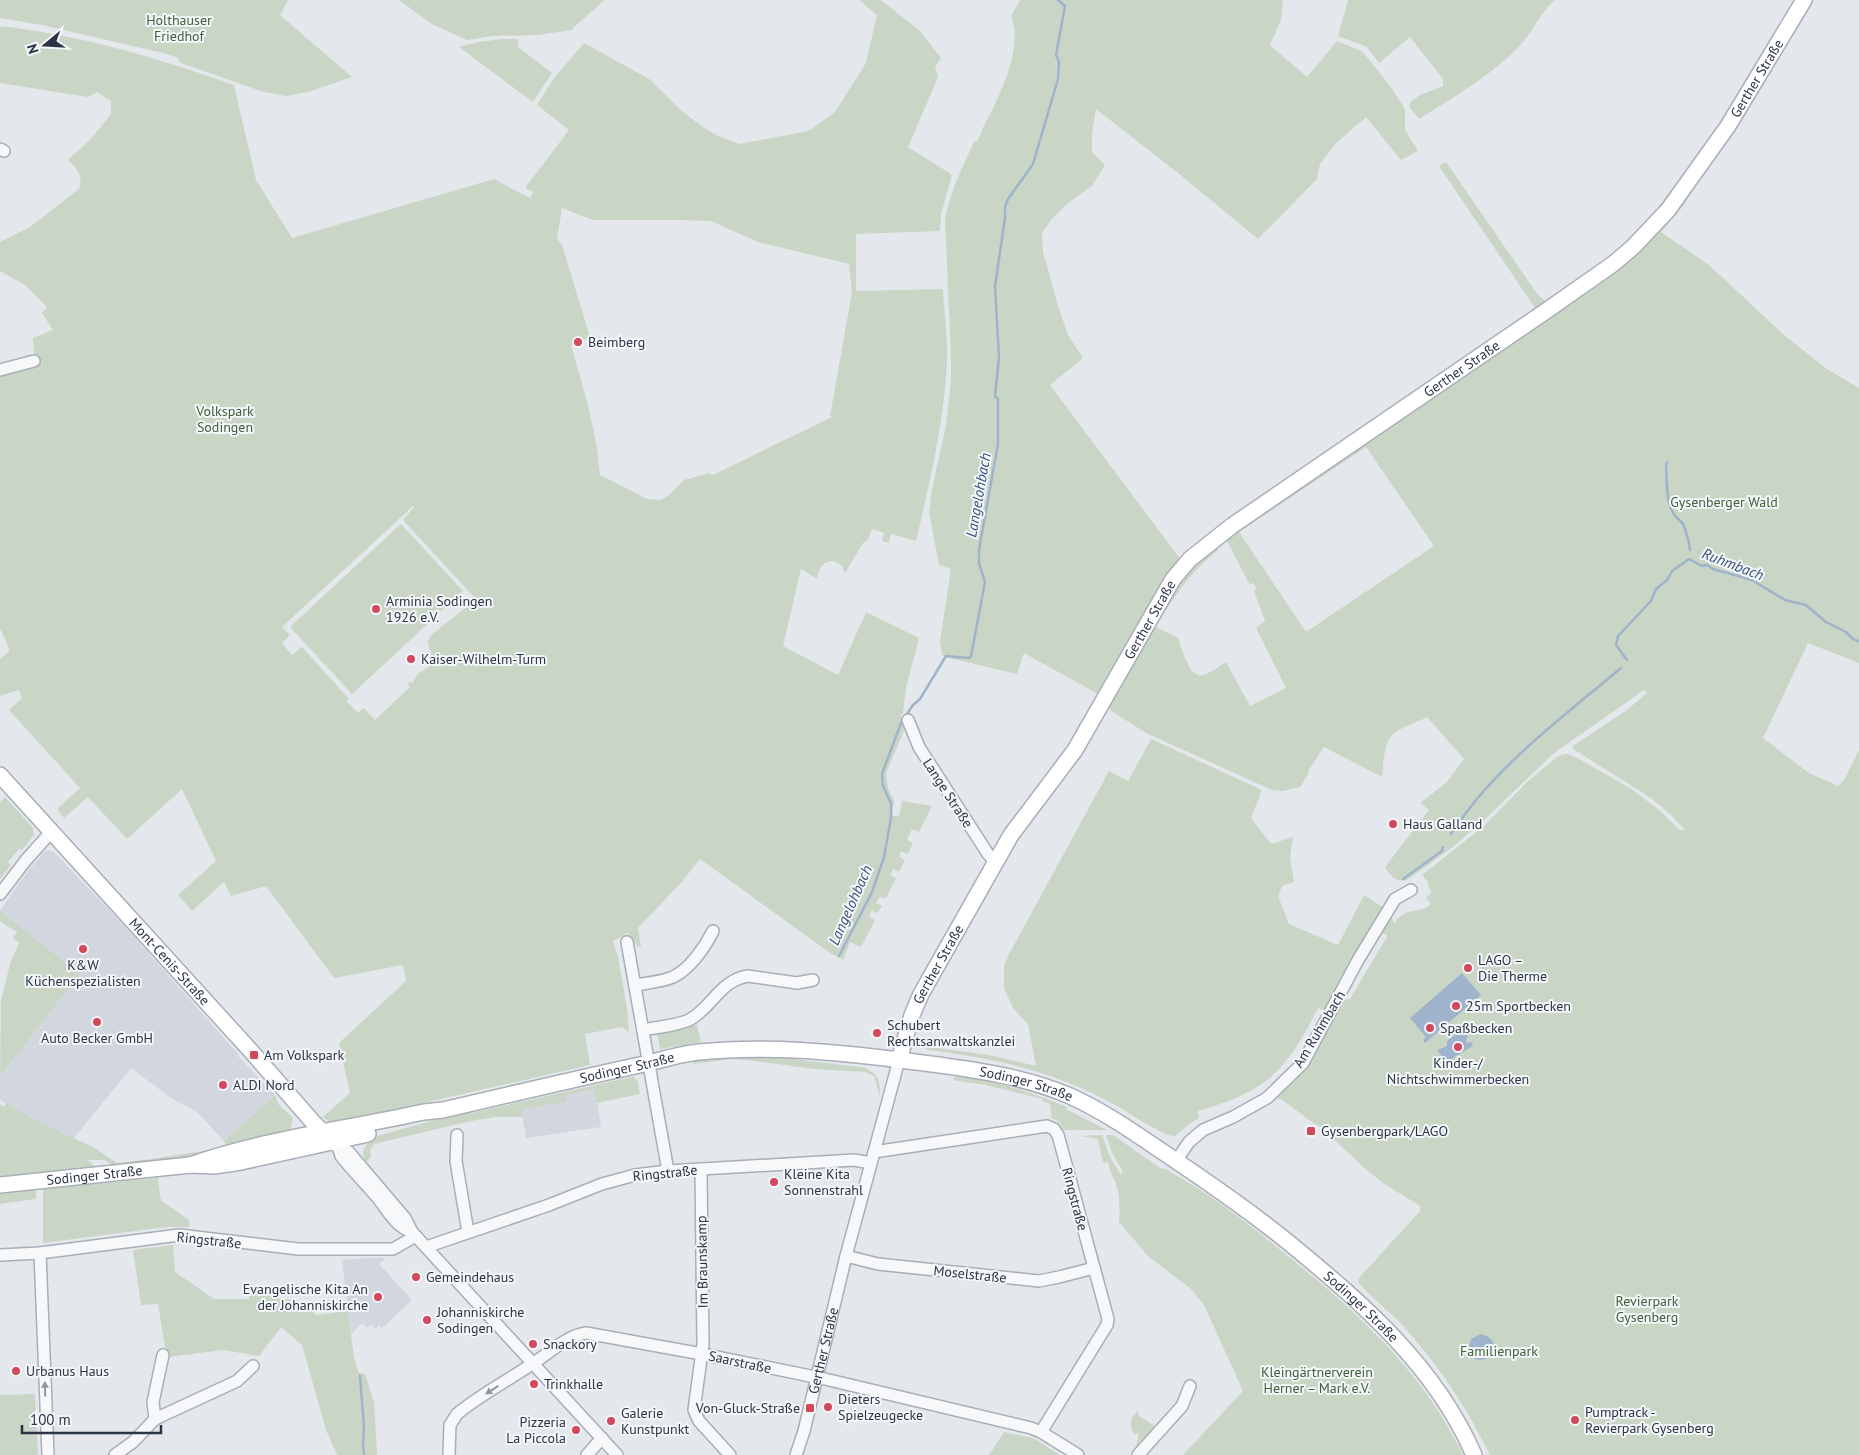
<svg xmlns="http://www.w3.org/2000/svg" width="1859" height="1455" font-family="'PT Sans',sans-serif">
<style>
.built{fill:#d2d6de}
.green{fill:#c9d6c5;fill-rule:evenodd}
.water{fill:#9fb4cc}
.lines{fill:none;stroke-linecap:round;stroke-linejoin:round}
.stream{stroke:#9fb4cc;stroke-width:2.5}
.street-casing{stroke:#a9aeb7;stroke-width:14}
.secondary-casing{stroke:#a9aeb7;stroke-width:18}
.street{stroke:#f7f8fa;stroke-width:11}
.secondary{stroke:#fff;stroke-width:15}
.oneway{fill:#9196a0}
.poi-dot{fill:#d1495b;stroke:#f4f6f9;stroke-width:2}
.labels{text-anchor:middle;dominant-baseline:central;stroke-width:4;stroke-linejoin:round;paint-order:stroke}
.park-label{font-size:14px;fill:#3f6138;stroke:#f4f6f9}
.street-label{font-size:14px;fill:#2b3445;stroke:#f4f6f9}
.poi-label{font-size:14px;fill:#2b3445;stroke:#f4f6f9;text-anchor:start}
.water-label{font-size:15px;font-style:italic;fill:#34527a;stroke:#f4f6f9}
</style>
<rect width="100%" height="100%" fill="#e4e7ec"/>
<g class="built">
<polygon points="49,850 54,852 120,921 239,1055 238,1056 275,1095 224,1141 197,1112 171,1098 131,1068 74,1138 41,1123 0,1100 0,1076 80,974 0,911 24,876 44,852"/>
<polygon points="595,1089 601,1127 526,1138 521,1109 566,1102 565,1095"/>
<polygon points="370,1258 386,1258 379,1264 412,1300 382,1328 379,1325 375,1329 371,1324 367,1328 362,1323 351,1334 342,1260"/>
</g>
<g class="green">
<polygon points="0,0 288,0 280,15 352,77 308,92 286,96 264,92 181,63 177,57 163,53 42,25 0,18"/>
<polygon points="399,0 605,0 573,28 572,30 537,35 493,36 467,40 432,24"/>
<path d="M859 0H881L920 31 941 58 935 67 938 77 908 147 951 174V179L941 214 940 231 856 234V291L943 289C944 313 948 338 947 362 944 423 930 482 916 541L891 534 889 543 882 541 884 533 872 529 868 540 863 543 845 573 842 566C830 555 818 564 817 579L801 569 783 646 838 675 866 612 919 638 906 688 903 713 900 716 905 728 886 773 888 789 894 800 892 816H899L902 801 932 806 919 832 912 829 907 840 913 843 908 854 901 851 899 857 905 860 899 872 893 869 890 875 896 878 886 898 879 897 876 903 882 906 879 911 876 913 872 910 869 917 875 920 861 947 850 942 843 960 829 952 700 859 680 884 638 928 641 946 638 947 628 933 613 941 618 957 627 1008 629 1032 622 1027 585 1034 590 1065 335 1123 329 1122 323 1117 350 1093 339 1043 406 981 403 965 334 978 266 886 231 896 224 882 192 911 178 895 216 861 182 789 127 839 88 797 64 818 59 812 58 808 80 788 9 710 22 698 19 690 0 696V659L10 650 0 628V376L17 371 29 365 27 359 34 355 33 338 53 330 42 313 47 307 25 285 0 271V242L30 227 79 189C83 175 78 170 68 160L91 139 111 114V101L97 92 88 97 0 83V26C80 35 158 58 234 85L256 180 292 238 494 179 530 198 533 192 525 188 569 130 537 105 554 78 584 43 649 79 683 112 703 127 718 136 739 144 804 132 813 128 835 112 866 63 877 15ZM562 208 593 220H678L711 221 758 242 849 264 852 292 830 416 832 417 713 475 709 473 684 480 668 496 661 500 647 499 600 475C597 431 583 387 571 345L590 337 562 245 557 239ZM413 506 414 507 403 520 474 597 465 608 431 635 428 642 433 664 418 674 413 682 407 683 410 687 375 720 364 708 358 713 346 701 349 699 302 647 292 655 282 643 290 635 282 627Z"/>
<path d="M1020 0H1283L1281 20 1270 45 1307 77 1337 41 1361 51 1369 59 1392 89 1405 109V130L1418 151 1401 160 1366 117 1336 143 1320 164 1317 179 1258 239 1183 177 1096 109 1092 133V152L1105 165 1092 186 1068 203 1051 220 1042 233 1043 252 1058 306 1068 335 1083 358 1050 385 1181 560 1211 532 1535 308 1439 166 1446 162 1538 295 1545 301 1549 302 1605 262 1646 223 1698 156 1732 106 1795 0H1814L1735 130 1690 194 1684 205 1661 232 1709 265 1784 335 1827 369 1859 388V663L1808 643 1763 738 1809 773 1838 786 1844 780 1859 750V1455H1490C1467 1408 1440 1367 1405 1328 1391 1312 1371 1298 1358 1282L1359 1278 1420 1211V1206L1383 1183 1363 1167 1320 1126 1316 1125 1281 1099 1273 1097 1342 1000 1350 999 1387 937V934H1380L1390 917 1395 923C1405 906 1419 915 1431 904L1426 898 1432 892 1428 886V882L1422 875 1484 826 1528 781 1557 757 1563 754H1568L1579 759 1630 788 1659 810 1680 830H1685L1670 814 1651 798 1573 749V746L1627 710 1647 693 1644 690 1554 753 1482 822 1449 850 1407 880C1397 882 1390 877 1385 867L1429 810 1420 803 1446 783 1464 759 1427 717C1418 722 1399 728 1392 735 1383 744 1384 765 1382 777L1324 747 1308 771 1309 772 1300 787 1283 791 1272 790 1146 733 1110 710 1108 704 1100 695 1024 653 1017 674 945 657 942 654 940 642 951 569 939 565 929 512 932 489 946 425 951 381V356L945 221C949 193 962 168 974 142L977 141 981 134C983 125 990 115 994 106 1006 81 1022 43 1011 16ZM1366 447 1434 546 1306 632 1239 532ZM1227 541 1250 585 1253 583 1257 588 1254 591 1265 621 1256 628 1286 688 1250 706 1226 662C1219 666 1210 674 1202 675 1189 678 1182 649 1178 638L1156 627C1174 596 1190 573 1218 550L1217 548Z"/>
<path d="M1348 0H1555C1541 12 1534 29 1522 43 1493 75 1455 96 1419 119L1410 108V102L1420 95 1443 86V79L1410 37 1379 63 1367 47 1338 36Z"/>
<polygon points="503,39 518,39 518,47 552,73 533,102 459,47 478,42"/>
<polygon points="401,524 463,591 352,694 290,627"/>
<path d="M1151 739 1262 790 1251 818 1271 844 1293 837 1290 857 1294 882 1282 886 1278 896 1289 924 1338 945 1364 895 1384 908 1327 1012 1318 1008C1286 1071 1268 1091 1198 1111L1199 1118 1189 1124 1175 1136C1162 1136 1130 1113 1117 1106 1054 1071 999 1059 928 1050L922 1046 989 1055 1036 1066 1028 1024 1013 1008 1004 988V966L1008 956 1109 771 1128 781Z"/>
<polygon points="5,797 33,828 34,835 22,850 19,849 8,862 11,865 0,879 0,802"/>
<polygon points="0,911 80,974 0,1076 1,1001 10,964 19,943 13,938 17,932 0,921"/>
<polygon points="697,1025 701,1042 660,1049 657,1033"/>
<path d="M769 1056 868 1068V1070C880 1075 880 1085 880 1097L874 1076 865 1072 814 1069 747 1060 732 1059 693 1064V1061L722 1057Z"/>
<path d="M631 1077H634L638 1082 640 1094 597 1103 594 1089 566 1095V1102L522 1109V1117H496L471 1121 374 1144 370 1150 371 1157 366 1162C359 1150 366 1146 373 1137L468 1111 472 1113Z"/>
<path d="M954 1077C991 1078 1032 1093 1067 1107L1066 1109 1107 1130H1064L1058 1121 1048 1116 1052 1117 1050 1104 1043 1101 1042 1099 985 1085 953 1080Z"/>
<polygon points="275,1095 279,1105 293,1118 290,1129 293,1134 182,1159 114,1167 105,1160 87,1160 93,1164 96,1169 0,1180 0,1104 4,1107 6,1103 41,1123 93,1147 117,1163 151,1159 228,1147 224,1141"/>
<path d="M1102 1135 1110 1157 1121 1175 1123 1172 1113 1155 1106 1135H1113L1160 1168 1166 1169C1179 1177 1192 1185 1205 1193 1236 1214 1266 1238 1295 1262 1363 1317 1425 1376 1463 1455H1183L1243 1391 1204 1305 1191 1289 1148 1256 1119 1222C1120 1209 1120 1193 1115 1181 1111 1174 1110 1170 1108 1162L1103 1163 1098 1139 1081 1136Z"/>
<polygon points="158,1178 160,1197 162,1201 189,1220 189,1227 166,1227 43,1243 43,1189"/>
<polygon points="36,1190 36,1199 0,1204 0,1194"/>
<polygon points="173,1245 175,1272 214,1299 249,1299 250,1284 275,1298 295,1300 317,1315 348,1311 354,1359 359,1373 365,1374 374,1402 377,1455 337,1455 326,1430 302,1345 281,1327 259,1356 223,1350 168,1357 166,1353 158,1304 141,1305 133,1250"/>
<polygon points="35,1394 38,1455 0,1455 0,1395"/>
<path d="M1137 1411 1139 1416 1155 1426 1136 1446 1139 1434 1136 1433 1135 1435C1128 1425 1130 1421 1137 1411Z"/>
<polygon points="1004,1432 1033,1438 1060,1455 989,1455"/>
</g>
<g class="water">
<polygon points="1462,973 1481,995 1425,1043 1423,1040 1426,1037 1410,1018"/>
<polygon points="1462,1031 1468,1034 1466,1043 1471,1042 1473,1046 1453,1058 1448,1064 1437,1050 1447,1046 1447,1041 1457,1033"/>
<path d="M1481 1334C1502 1338 1496 1365 1475 1359L1468 1350 1471 1339Z"/>
</g>
<g class="lines">
<g class="stream">
<path d="M1667 462 1666 467C1667 481 1666 498 1672 511 1674 516 1679 519 1683 524 1685 527 1690 546 1690 550"/>
<polyline points="1627,660 1616,645 1618,636 1651,601 1656,589 1667,580 1672,571 1689,559 1702,566 1707,565 1713,569 1752,580 1785,600 1806,605 1826,622 1846,632 1853,639 1859,641"/>
<path d="M1451 834C1459 822 1467 811 1476 800 1518 750 1571 710 1621 668"/>
<polyline points="1403,879 1442,851 1443,847"/>
<polyline points="839,956 872,892 884,857 891,818 891,803 883,786 882,774 901,723 913,705 920,699 946,656 969,658 971,656 985,582 979,563 979,550 998,444 998,399 995,396 999,357 995,286 1005,218 1005,207 1008,199 1033,164 1058,79 1059,62 1056,55 1065,6 1058,0"/>
<polyline points="360,1376 364,1427 363,1443 364,1455"/>
</g>
<g class="street-casing">
<g id="street">
<polyline points="0,149 4,151"/>
<polyline points="0,370 34,361"/>
<polyline points="908,720 919,747 988,854 995,862"/>
<polyline points="0,894 26,860 51,832"/>
<polyline points="627,942 668,1171"/>
<path d="M635 985C647 983 661 982 673 977 690 969 705 947 713 931"/>
<path d="M643 1030C657 1027 676 1026 689 1020 711 1009 720 980 748 976L797 983 813 980"/>
<polyline points="457,1135 456,1161 468,1232"/>
<polyline points="333,1142 339,1149 348,1151 405,1218 412,1232 617,1455"/>
<path d="M339 1149 341 1156C352 1170 365 1183 377 1197 388 1211 395 1226 412 1232"/>
<polyline points="874,1152 1047,1126 1054,1129 1058,1135 1108,1319 1107,1325 1041,1432"/>
<polyline points="1176,1161 1189,1142 1203,1130 1233,1117 1267,1098 1303,1063 1358,960 1395,899 1411,890"/>
<polyline points="701,1169 703,1344 694,1410 699,1421 730,1455"/>
<polyline points="426,1247 549,1205 602,1184 635,1175 668,1171 854,1160 871,1163"/>
<polyline points="40,1253 48,1455"/>
<polyline points="0,1255 40,1253 179,1235 298,1249 393,1249 416,1236"/>
<polyline points="846,1256 878,1264 1039,1281 1059,1277 1094,1268"/>
<polyline points="155,1419 153,1402 163,1355"/>
<polyline points="115,1455 133,1442 155,1419 237,1381 253,1366"/>
<path d="M449 1455 450 1425 457 1414C480 1395 507 1381 532 1364 550 1353 564 1337 586 1333L702 1354 825 1379 1031 1428 1041 1432 1078 1455"/>
<polyline points="587,1455 602,1438"/>
<path id="s1" d="M796 1455 804 1431 846 1256 899 1060"/>
<polyline points="1138,1455 1182,1406 1190,1386"/>
</g>
</g>
<g class="secondary-casing">
<g id="secondary">
<path id="s2" d="M0 775 250 1050 312 1121 333 1142"/>
<path id="s3" d="M899 1060 912 1015 921 994 1011 835 1075 750 1173 579 1190 559 1233 525 1546 311 1613 264 1633 247 1668 210 1728 126 1804 0"/>
<path id="s4" d="M190 1165C264 1139 346 1129 424 1112L443 1110C507 1095 571 1080 635 1066 656 1062 678 1054 699 1052 766 1045 835 1052 901 1060 958 1068 1017 1073 1070 1096 1101 1110 1129 1129 1157 1148 1202 1178 1246 1208 1288 1242 1362 1303 1435 1365 1474 1455"/>
<path id="s5" d="M0 1185 190 1165 214 1166 241 1162 368 1134"/>
</g>
</g>
<use href="#street" class="street"/>
<use href="#secondary" class="secondary"/>
</g>
<defs><path id="oneway-solid" d="M-6-.8H1V-3.2L6.5 0L1 3.2V.8H-6Z" transform="scale(1.25)"/></defs>
<g class="oneway">
<use href="#oneway-solid" transform="translate(45 1389) rotate(-92)"/>
<use href="#oneway-solid" transform="translate(492 1390) rotate(147)"/>
</g>
<g class="poi-dot">
<circle cx="578" cy="342" r="5"/>
<circle cx="376" cy="609" r="5"/>
<circle cx="411" cy="659" r="5"/>
<circle cx="1393" cy="824" r="5"/>
<circle cx="83" cy="949" r="5"/>
<circle cx="1468" cy="968" r="5"/>
<circle cx="1456" cy="1006" r="5"/>
<circle cx="97" cy="1022" r="5"/>
<circle cx="1430" cy="1028" r="5"/>
<circle cx="877" cy="1033" r="5"/>
<circle cx="1458" cy="1047" r="5"/>
<rect x="249" y="1050" width="10" height="10" rx="2.5"/>
<circle cx="223" cy="1085" r="5"/>
<rect x="1306" y="1126" width="10" height="10" rx="2.5"/>
<circle cx="774" cy="1182" r="5"/>
<circle cx="416" cy="1277" r="5"/>
<circle cx="378" cy="1297" r="5"/>
<circle cx="427" cy="1320" r="5"/>
<circle cx="533" cy="1344" r="5"/>
<circle cx="16" cy="1371" r="5"/>
<circle cx="534" cy="1384" r="5"/>
<circle cx="828" cy="1407" r="5"/>
<rect x="805" y="1403" width="10" height="10" rx="2.5"/>
<circle cx="1575" cy="1420" r="5"/>
<circle cx="611" cy="1421" r="5"/>
<circle cx="576" cy="1430" r="5"/>
</g>
<g class="labels">
<g class="park-label">
<text x="179" y="20">Holthauser<tspan x="179" dy="16">Friedhof</tspan></text>
<text x="225" y="411">Volkspark<tspan x="225" dy="16">Sodingen</tspan></text>
<text x="1724" y="502">Gysenberger Wald</text>
<text x="1647" y="1301">Revierpark<tspan x="1647" dy="16">Gysenberg</tspan></text>
<text x="1499" y="1351">Familienpark</text>
<text x="1317" y="1372">Kleingärtnerverein<tspan x="1317" dy="16">Herner – Mark e.V.</tspan></text>
</g>
<g class="street-label">
<text stroke="none"><textPath href="#s3" startOffset="1334">Gerther Straße</textPath></text>
<text stroke="none"><textPath href="#s3" startOffset="914">Gerther Straße</textPath></text>
<text stroke="none"><textPath href="#s3" startOffset="509">Gerther Straße</textPath></text>
<text transform="translate(948 793) rotate(57)">Lange Straße</text>
<text stroke="none"><textPath href="#s2" startOffset="252">Mont-Cenis-Straße</textPath></text>
<text stroke="none"><textPath href="#s3" startOffset="104">Gerther Straße</textPath></text>
<text transform="translate(1319 1029) rotate(-59)">Am Ruhmbach</text>
<text stroke="none"><textPath href="#s4" startOffset="448">Sodinger Straße</textPath></text>
<text stroke="none"><textPath href="#s4" startOffset="852">Sodinger Straße</textPath></text>
<text transform="translate(665 1173) rotate(-6)">Ringstraße</text>
<text stroke="none"><textPath href="#s5" startOffset="95">Sodinger Straße</textPath></text>
<text transform="translate(1075 1199) rotate(75)">Ringstraße</text>
<text transform="translate(209 1240) rotate(6)">Ringstraße</text>
<text transform="translate(702 1262) rotate(-91)">Im Braunskamp</text>
<text transform="translate(970 1274) rotate(6)">Moselstraße</text>
<text stroke="none"><textPath href="#s4" startOffset="1258">Sodinger Straße</textPath></text>
<text stroke="none"><textPath href="#s1" startOffset="108">Gerther Straße</textPath></text>
<text transform="translate(740 1362) rotate(12)">Saarstraße</text>
</g>
<g class="poi-label">
<text x="588" y="342">Beimberg</text>
<text x="386" y="601">Arminia Sodingen<tspan x="386" dy="16">1926 e.V.</tspan></text>
<text x="421" y="659">Kaiser-Wilhelm-Turm</text>
<text x="1403" y="824">Haus Galland</text>
<text x="1478" y="960">LAGO –<tspan x="1478" dy="16">Die Therme</tspan></text>
<text x="83" y="965" text-anchor="middle">K&amp;W<tspan x="83" dy="16">Küchenspezialisten</tspan></text>
<text x="1466" y="1006">25m Sportbecken</text>
<text x="887" y="1025">Schubert<tspan x="887" dy="16">Rechtsanwaltskanzlei</tspan></text>
<text x="1440" y="1028">Spaßbecken</text>
<text x="97" y="1038" text-anchor="middle">Auto Becker GmbH</text>
<text x="264" y="1055">Am Volkspark</text>
<text x="1458" y="1063" text-anchor="middle">Kinder-/<tspan x="1458" dy="16">Nichtschwimmerbecken</tspan></text>
<text x="233" y="1085">ALDI Nord</text>
<text x="1321" y="1131">Gysenbergpark/LAGO</text>
<text x="784" y="1174">Kleine Kita<tspan x="784" dy="16">Sonnenstrahl</tspan></text>
<text x="426" y="1277">Gemeindehaus</text>
<text x="368" y="1289" text-anchor="end">Evangelische Kita An<tspan x="368" dy="16">der Johanniskirche</tspan></text>
<text x="437" y="1312">Johanniskirche<tspan x="437" dy="16">Sodingen</tspan></text>
<text x="543" y="1344">Snackory</text>
<text x="26" y="1371">Urbanus Haus</text>
<text x="544" y="1384">Trinkhalle</text>
<text x="838" y="1399">Dieters<tspan x="838" dy="16">Spielzeugecke</tspan></text>
<text x="800" y="1408" text-anchor="end">Von-Gluck-Straße</text>
<text x="1585" y="1412">Pumptrack -<tspan x="1585" dy="16">Revierpark Gysenberg</tspan></text>
<text x="621" y="1413">Galerie<tspan x="621" dy="16">Kunstpunkt</tspan></text>
<text x="566" y="1422" text-anchor="end">Pizzeria<tspan x="566" dy="16">La Piccola</tspan></text>
</g>
<g class="water-label">
<text transform="translate(978 495) rotate(-80)">Langelohbach</text>
<text transform="translate(1733 564) rotate(21)">Ruhmbach</text>
<text transform="translate(850 905) rotate(-66)">Langelohbach</text>
</g>
</g>
<g transform="translate(45 45) rotate(252)" stroke="#f4f6f9" stroke-width="4" paint-order="stroke">
<path d="M0-4L9 19L0 12L-9 19Z" fill="#2b3445"/>
<text y="-8" font-size="14" font-weight="bold" text-anchor="middle" fill="#2b3445">N</text>
</g>
<path d="M22 1425v8h139v-8" fill="none" stroke="#2b3445" stroke-width="2.5"/>
<text x="30" y="1425" font-size="15" fill="#2b3445" stroke="#f4f6f9" stroke-width="4" paint-order="stroke">100 m</text>
</svg>
